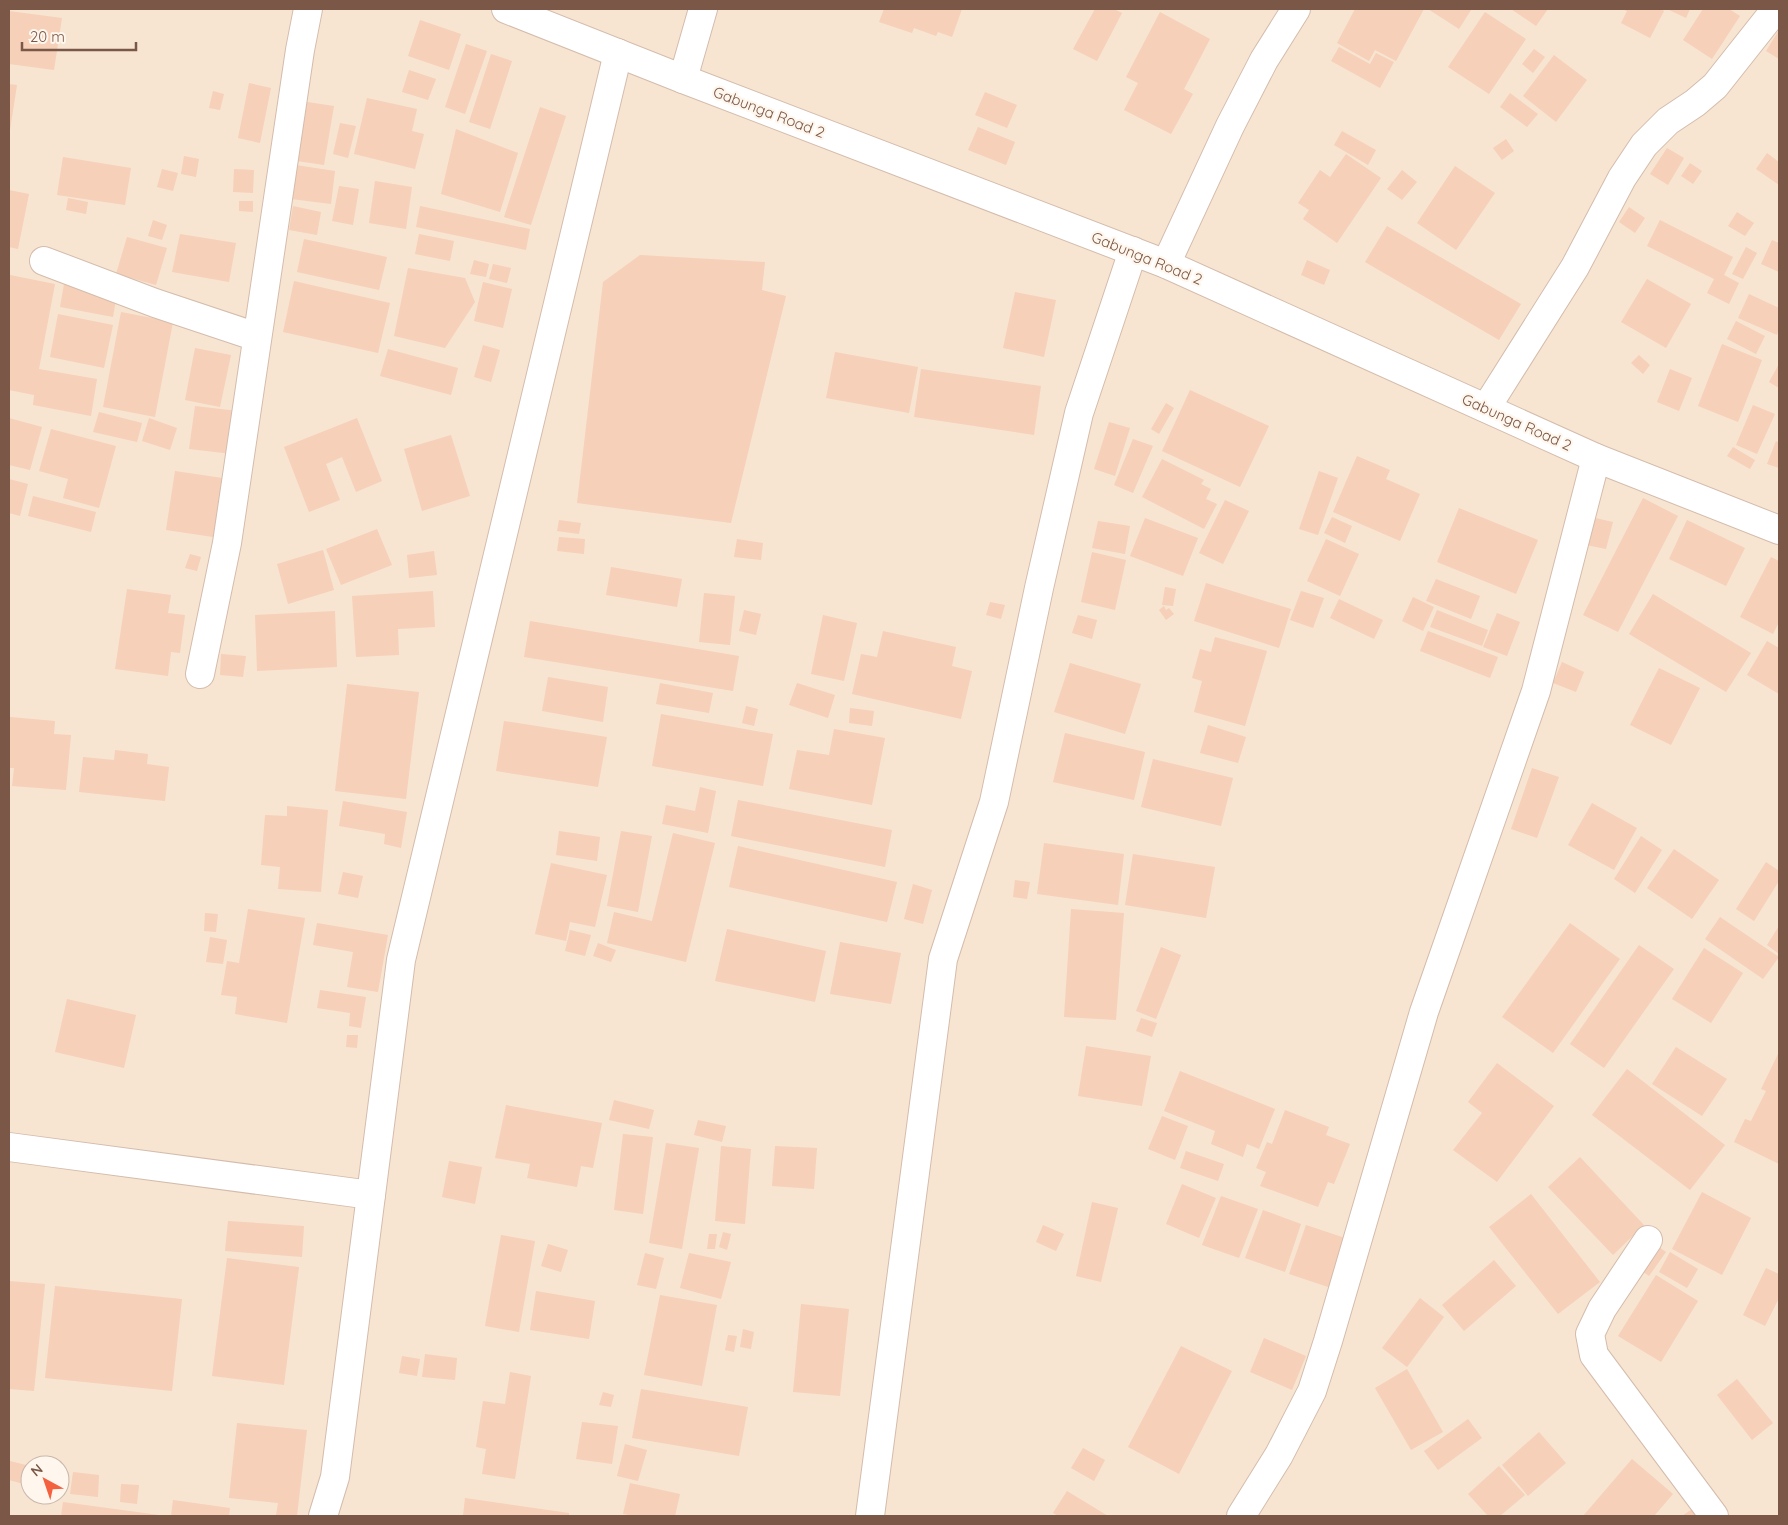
<svg xmlns="http://www.w3.org/2000/svg" width="1788" height="1525" font-family="Quicksand,sans-serif">
<style>
.residential{fill:#f7e5d2;fill-rule:evenodd}
.building{fill:#f6d0b9}
.lines{fill:none;stroke-linecap:round;stroke-linejoin:round}
.minor-casing{stroke:#d4bcac;stroke-width:30}
.tertiary-casing{stroke:#d4bcac;stroke-width:30}
.minor{stroke:#fff;stroke-width:28}
.tertiary{stroke:#fff;stroke-width:28}
.labels{text-anchor:middle;dominant-baseline:central;stroke-width:4.5;stroke-linejoin:round;paint-order:stroke}
.street-label{font-size:15px;fill:#7a5747;stroke:#fff7ed}
</style>
<rect width="100%" height="100%" fill="#fef3e4"/>
<path class="residential" d="M9 9H1779V1516H9ZM30 1465H60V1495H30Z"/>
<g class="building">
<polygon points="884,9 962,9 952,37 938,32 936,36 914,28 912,33 879,22"/>
<polygon points="1095,9 1114,9 1122,13 1097,61 1073,49"/>
<polygon points="1355,9 1424,9 1396,61 1375,50 1369,61 1337,43"/>
<polygon points="1428,9 1468,9 1471,10 1459,29"/>
<polygon points="1511,9 1548,9 1536,26"/>
<polygon points="1622,9 1661,9 1664,11 1650,38 1621,23 1627,11"/>
<polygon points="1667,9 1690,9 1686,18"/>
<polygon points="1703,9 1729,9 1740,16 1712,59 1683,40"/>
<polygon points="9,11 62,18 54,70 9,64"/>
<polygon points="1160,12 1210,39 1184,89 1193,94 1171,134 1124,110 1138,83 1126,77"/>
<polygon points="1485,12 1526,39 1489,94 1448,67"/>
<polygon points="420,20 461,34 449,70 408,56"/>
<polygon points="1779,30 1779,59 1766,51"/>
<polygon points="466,44 487,51 465,114 445,107"/>
<polygon points="1339,47 1370,64 1376,53 1394,62 1380,88 1331,61"/>
<polygon points="1534,49 1545,57 1533,73 1522,64"/>
<polygon points="491,54 512,61 490,129 469,122"/>
<polygon points="1554,55 1587,80 1556,122 1523,96"/>
<polygon points="409,70 436,79 428,100 402,92"/>
<polygon points="249,83 271,88 260,143 238,138"/>
<polygon points="9,84 17,85 10,130 9,129"/>
<polygon points="213,91 224,94 220,110 209,108"/>
<polygon points="985,92 1017,105 1007,128 975,115"/>
<polygon points="1510,93 1538,114 1527,127 1500,107"/>
<polygon points="367,98 417,109 412,131 424,134 415,169 354,154"/>
<polygon points="307,102 334,106 324,165 297,161"/>
<polygon points="540,107 566,116 531,225 504,217"/>
<polygon points="340,123 356,126 348,158 333,154"/>
<polygon points="978,127 1015,142 1006,165 968,150"/>
<polygon points="456,129 518,153 500,212 441,194"/>
<polygon points="1342,131 1376,150 1368,165 1334,145"/>
<polygon points="1506,139 1514,151 1502,160 1493,148"/>
<polygon points="1667,148 1684,158 1668,185 1650,174"/>
<polygon points="1767,153 1779,162 1779,185 1756,169"/>
<polygon points="1346,154 1381,178 1337,243 1303,219 1309,210 1298,203 1320,170 1330,177"/>
<polygon points="184,156 199,159 196,177 181,174"/>
<polygon points="63,157 131,168 125,205 57,195"/>
<polygon points="1690,163 1702,171 1693,184 1681,176"/>
<polygon points="296,165 335,171 331,204 291,199"/>
<polygon points="1455,166 1495,193 1456,250 1417,223"/>
<polygon points="162,169 178,173 173,191 157,187"/>
<polygon points="234,169 254,170 253,193 233,192"/>
<polygon points="1402,170 1417,182 1402,200 1387,189"/>
<polygon points="375,181 412,187 406,229 369,223"/>
<polygon points="339,186 359,189 353,225 332,221"/>
<polygon points="9,190 29,194 18,249 9,247"/>
<polygon points="68,198 88,202 86,214 66,210"/>
<polygon points="239,201 253,201 253,212 239,211"/>
<polygon points="293,206 321,212 317,235 289,230"/>
<polygon points="420,206 530,229 526,250 416,227"/>
<polygon points="1629,207 1645,218 1635,233 1619,222"/>
<polygon points="1737,212 1754,223 1745,236 1728,226"/>
<polygon points="153,220 167,225 162,240 148,236"/>
<polygon points="1660,220 1733,257 1724,275 1739,283 1729,304 1707,293 1714,279 1647,246"/>
<polygon points="1387,226 1521,304 1499,340 1365,262"/>
<polygon points="180,234 236,243 229,282 172,272"/>
<polygon points="419,234 454,241 450,261 415,254"/>
<polygon points="127,237 167,248 156,285 116,274"/>
<polygon points="304,239 387,257 379,290 297,272"/>
<polygon points="1772,240 1779,243 1779,272 1761,264"/>
<polygon points="1746,247 1757,253 1743,279 1732,274"/>
<polygon points="640,255 765,262 762,290 786,296 731,523 577,503 603,282"/>
<polygon points="474,260 489,264 486,277 470,274"/>
<polygon points="1307,260 1330,270 1324,285 1301,275"/>
<polygon points="493,264 511,268 507,283 489,279"/>
<polygon points="408,268 465,278 475,302 445,348 394,336"/>
<polygon points="10,275 55,284 39,369 97,379 91,416 33,405 34,395 9,390 9,283"/>
<polygon points="1647,279 1691,304 1666,348 1621,322"/>
<polygon points="294,281 390,303 378,353 283,332"/>
<polygon points="483,282 512,289 503,328 474,321"/>
<polygon points="64,284 117,294 113,317 60,307"/>
<polygon points="1015,292 1056,300 1044,357 1003,348"/>
<polygon points="1749,294 1779,308 1779,329 1777,335 1738,318"/>
<polygon points="121,312 173,322 155,417 103,407"/>
<polygon points="58,314 113,325 104,368 50,357"/>
<polygon points="1736,321 1765,336 1756,354 1727,339"/>
<polygon points="1722,344 1762,360 1738,422 1698,406"/>
<polygon points="483,345 500,350 491,382 474,377"/>
<polygon points="195,348 231,355 220,407 185,400"/>
<polygon points="388,349 458,368 451,395 380,376"/>
<polygon points="835,352 918,367 909,413 826,398"/>
<polygon points="1639,355 1650,365 1643,374 1631,363"/>
<polygon points="1779,364 1779,388 1769,382"/>
<polygon points="921,369 1041,386 1034,435 914,417"/>
<polygon points="1670,369 1692,378 1679,411 1657,402"/>
<polygon points="1190,390 1269,426 1240,487 1162,451"/>
<polygon points="1166,403 1174,408 1159,434 1151,429"/>
<polygon points="1753,405 1775,414 1757,454 1736,445"/>
<polygon points="195,406 238,411 232,454 189,449"/>
<polygon points="99,412 142,423 137,442 93,432"/>
<polygon points="9,418 42,427 30,470 9,465"/>
<polygon points="149,418 177,428 170,450 142,441"/>
<polygon points="357,418 382,481 356,492 342,457 326,464 340,500 309,512 284,447"/>
<polygon points="1109,422 1130,428 1115,476 1094,469"/>
<polygon points="51,429 116,446 99,508 63,498 68,479 39,471"/>
<polygon points="451,435 470,496 422,511 404,449"/>
<polygon points="1133,439 1153,446 1133,493 1114,485"/>
<polygon points="1776,441 1779,443 1779,468 1767,464"/>
<polygon points="1733,447 1755,460 1750,469 1727,456"/>
<polygon points="1357,456 1390,470 1386,479 1420,494 1400,541 1333,512"/>
<polygon points="1162,459 1204,480 1201,484 1211,489 1206,499 1217,504 1204,529 1142,497"/>
<polygon points="175,471 229,479 220,538 166,530"/>
<polygon points="1319,471 1338,478 1318,535 1299,529"/>
<polygon points="9,479 28,484 20,516 9,513"/>
<polygon points="33,496 96,512 91,532 28,516"/>
<polygon points="1643,498 1678,516 1618,632 1583,615"/>
<polygon points="1225,500 1249,511 1223,564 1199,553"/>
<polygon points="1459,508 1538,540 1516,594 1437,562"/>
<polygon points="1332,517 1352,526 1345,543 1324,533"/>
<polygon points="1591,517 1613,522 1606,549 1586,545"/>
<polygon points="1145,518 1198,538 1183,576 1130,556"/>
<polygon points="559,520 581,523 579,534 557,531"/>
<polygon points="1687,520 1745,548 1726,586 1669,559"/>
<polygon points="1098,521 1130,526 1125,554 1092,548"/>
<polygon points="377,529 392,565 341,585 326,549"/>
<polygon points="559,537 585,539 584,554 557,551"/>
<polygon points="737,539 763,543 761,560 734,557"/>
<polygon points="1326,539 1359,554 1340,596 1307,581"/>
<polygon points="323,550 334,590 288,604 277,564"/>
<polygon points="434,551 437,575 409,578 407,555"/>
<polygon points="1092,552 1126,560 1115,610 1081,602"/>
<polygon points="190,554 201,557 197,571 185,568"/>
<polygon points="1771,557 1779,561 1779,622 1773,634 1740,617"/>
<polygon points="611,567 682,579 677,607 606,595"/>
<polygon points="1436,579 1480,596 1471,619 1426,601"/>
<polygon points="1206,583 1291,609 1279,648 1194,621"/>
<polygon points="1165,587 1176,589 1173,606 1162,605"/>
<polygon points="127,589 171,595 168,613 185,615 180,653 171,652 168,676 115,669"/>
<polygon points="433,591 435,627 398,629 399,655 356,657 352,596"/>
<polygon points="1301,591 1324,598 1313,628 1290,620"/>
<polygon points="704,593 735,596 730,645 699,642"/>
<polygon points="1653,594 1751,653 1726,692 1629,634"/>
<polygon points="1413,597 1434,607 1423,631 1402,621"/>
<polygon points="1339,599 1383,620 1374,639 1330,618"/>
<polygon points="990,602 1005,605 1001,619 986,615"/>
<polygon points="1164,606 1166,610 1169,608 1174,614 1166,620 1159,610"/>
<polygon points="744,610 761,614 756,635 739,631"/>
<polygon points="1437,610 1488,630 1482,646 1430,627"/>
<polygon points="335,611 337,667 257,671 255,615"/>
<polygon points="1497,613 1520,622 1507,656 1483,647"/>
<polygon points="823,615 857,623 844,681 811,674"/>
<polygon points="1078,615 1097,620 1092,639 1072,633"/>
<polygon points="530,621 739,656 733,691 524,657"/>
<polygon points="883,631 956,647 952,666 972,671 961,719 852,694 861,654 877,657"/>
<polygon points="1428,631 1498,657 1490,678 1420,651"/>
<polygon points="1215,637 1267,651 1245,726 1194,712 1202,681 1192,678 1200,649 1211,652"/>
<polygon points="1767,641 1779,648 1779,694 1747,675"/>
<polygon points="221,654 246,656 243,677 220,675"/>
<polygon points="1562,662 1584,672 1576,692 1553,683"/>
<polygon points="1070,663 1141,684 1125,734 1054,712"/>
<polygon points="1659,668 1700,688 1671,745 1630,725"/>
<polygon points="548,677 608,687 603,722 542,711"/>
<polygon points="660,683 713,693 709,713 656,704"/>
<polygon points="797,683 835,695 828,718 789,705"/>
<polygon points="347,684 419,692 406,799 335,791"/>
<polygon points="746,706 758,709 754,726 742,723"/>
<polygon points="850,708 874,711 872,726 849,723"/>
<polygon points="661,714 773,734 763,786 652,766"/>
<polygon points="10,717 55,721 54,734 71,735 66,790 12,786 14,768 9,768"/>
<polygon points="504,721 607,737 598,787 496,771"/>
<polygon points="1208,725 1246,737 1238,763 1200,753"/>
<polygon points="834,729 885,738 872,805 789,789 797,750 829,755"/>
<polygon points="1065,733 1145,752 1134,800 1053,782"/>
<polygon points="115,750 148,754 147,764 169,767 165,801 79,792 83,757 114,760"/>
<polygon points="1153,759 1233,778 1221,826 1141,807"/>
<polygon points="1532,768 1559,777 1537,838 1511,829"/>
<polygon points="700,787 716,791 708,833 662,824 666,805 695,811"/>
<polygon points="738,800 892,830 885,867 731,836"/>
<polygon points="343,801 407,812 401,848 384,844 385,834 339,826"/>
<polygon points="1592,803 1637,828 1614,870 1568,845"/>
<polygon points="287,806 328,810 321,892 278,889 280,867 261,865 265,815 287,816"/>
<polygon points="559,831 600,837 597,861 556,855"/>
<polygon points="621,831 652,836 638,912 607,906"/>
<polygon points="673,833 715,843 686,962 607,943 614,912 652,921"/>
<polygon points="1641,836 1662,850 1635,893 1614,879"/>
<polygon points="1044,843 1124,854 1118,905 1037,894"/>
<polygon points="738,846 897,882 887,922 729,887"/>
<polygon points="1674,849 1719,880 1692,919 1647,888"/>
<polygon points="1133,854 1215,867 1206,918 1125,905"/>
<polygon points="1766,862 1779,871 1779,881 1754,921 1736,909"/>
<polygon points="551,863 607,875 595,927 570,922 566,941 535,934"/>
<polygon points="343,872 363,876 358,898 338,894"/>
<polygon points="1015,880 1030,882 1027,899 1013,897"/>
<polygon points="913,884 932,890 923,924 904,919"/>
<polygon points="248,909 305,918 287,1023 235,1014 237,997 221,995 227,961 239,963"/>
<polygon points="1071,909 1124,913 1116,1020 1064,1017"/>
<polygon points="205,913 218,914 216,932 204,931"/>
<polygon points="1720,917 1779,957 1763,979 1705,939"/>
<polygon points="317,923 388,935 378,992 347,987 353,952 313,945"/>
<polygon points="1570,923 1620,959 1553,1053 1502,1017"/>
<polygon points="1779,926 1779,954 1767,945"/>
<polygon points="727,929 826,951 815,1002 715,981"/>
<polygon points="570,930 591,935 585,956 565,951"/>
<polygon points="210,937 227,940 223,964 206,962"/>
<polygon points="840,942 901,953 891,1004 830,994"/>
<polygon points="598,943 616,950 611,962 593,956"/>
<polygon points="1639,945 1674,969 1604,1068 1570,1044"/>
<polygon points="1161,947 1181,955 1156,1019 1136,1011"/>
<polygon points="1704,948 1743,973 1711,1023 1672,999"/>
<polygon points="320,990 366,997 361,1028 349,1026 350,1013 317,1008"/>
<polygon points="67,999 136,1015 124,1068 55,1052"/>
<polygon points="1141,1018 1157,1023 1152,1037 1136,1031"/>
<polygon points="347,1035 358,1035 357,1048 346,1047"/>
<polygon points="1086,1046 1151,1056 1142,1106 1078,1096"/>
<polygon points="1676,1047 1727,1079 1702,1116 1652,1084"/>
<polygon points="1779,1052 1779,1164 1734,1142 1745,1119 1751,1121 1766,1091 1761,1089"/>
<polygon points="1497,1063 1554,1106 1497,1182 1453,1150 1482,1113 1468,1102"/>
<polygon points="1627,1069 1725,1145 1690,1190 1592,1115"/>
<polygon points="1180,1071 1275,1109 1259,1149 1247,1144 1243,1157 1211,1144 1215,1131 1164,1111"/>
<polygon points="614,1100 654,1110 649,1129 609,1120"/>
<polygon points="506,1105 602,1123 593,1168 581,1166 577,1187 527,1178 530,1164 495,1158"/>
<polygon points="1285,1110 1329,1127 1326,1135 1350,1144 1334,1184 1328,1182 1318,1207 1260,1186 1266,1172 1256,1168 1267,1142 1272,1144"/>
<polygon points="1162,1116 1188,1126 1175,1160 1148,1149"/>
<polygon points="698,1120 726,1126 722,1142 694,1135"/>
<polygon points="623,1134 653,1137 643,1214 614,1210"/>
<polygon points="666,1143 699,1148 682,1249 649,1243"/>
<polygon points="721,1146 751,1149 745,1224 715,1221"/>
<polygon points="775,1146 817,1148 814,1189 772,1186"/>
<polygon points="1186,1151 1224,1164 1218,1181 1180,1168"/>
<polygon points="1580,1157 1644,1225 1613,1255 1548,1187"/>
<polygon points="449,1161 482,1167 475,1204 442,1197"/>
<polygon points="1182,1184 1216,1198 1199,1238 1166,1224"/>
<polygon points="1702,1192 1751,1218 1722,1275 1672,1249"/>
<polygon points="1531,1194 1600,1282 1558,1314 1489,1227"/>
<polygon points="1221,1196 1258,1209 1239,1258 1202,1245"/>
<polygon points="1092,1202 1118,1208 1101,1282 1076,1276"/>
<polygon points="1263,1210 1301,1224 1285,1272 1245,1258"/>
<polygon points="228,1221 304,1226 302,1257 225,1251"/>
<polygon points="1043,1225 1064,1234 1056,1251 1036,1242"/>
<polygon points="1306,1225 1348,1239 1331,1288 1289,1274"/>
<polygon points="723,1232 731,1234 727,1250 719,1247"/>
<polygon points="709,1234 717,1234 715,1249 707,1249"/>
<polygon points="501,1235 535,1241 519,1332 485,1326"/>
<polygon points="548,1244 568,1250 561,1272 541,1266"/>
<polygon points="1656,1245 1666,1252 1649,1276 1639,1269"/>
<polygon points="1670,1252 1698,1269 1687,1288 1659,1272"/>
<polygon points="645,1253 664,1258 656,1289 637,1285"/>
<polygon points="689,1253 731,1262 721,1299 680,1288"/>
<polygon points="227,1258 299,1267 284,1385 212,1376"/>
<polygon points="1494,1260 1516,1286 1464,1331 1442,1305"/>
<polygon points="1766,1268 1779,1274 1779,1300 1778,1300 1765,1326 1743,1315"/>
<polygon points="1656,1275 1698,1301 1661,1362 1618,1336"/>
<polygon points="9,1281 45,1284 34,1391 9,1389"/>
<polygon points="55,1286 182,1299 172,1391 45,1378"/>
<polygon points="536,1291 595,1301 589,1339 530,1330"/>
<polygon points="660,1295 717,1305 702,1386 644,1375"/>
<polygon points="1420,1298 1444,1317 1407,1367 1382,1348"/>
<polygon points="801,1304 849,1309 840,1396 793,1392"/>
<polygon points="743,1329 754,1332 751,1349 740,1347"/>
<polygon points="728,1335 737,1336 734,1352 725,1350"/>
<polygon points="1264,1338 1306,1356 1292,1390 1250,1372"/>
<polygon points="1181,1346 1232,1371 1179,1474 1128,1447"/>
<polygon points="425,1354 457,1358 455,1380 422,1377"/>
<polygon points="402,1356 420,1359 417,1376 399,1373"/>
<polygon points="1407,1369 1443,1432 1411,1450 1375,1388"/>
<polygon points="510,1372 531,1376 515,1479 482,1474 486,1449 476,1447 483,1401 505,1404"/>
<polygon points="1737,1379 1773,1423 1752,1440 1717,1395"/>
<polygon points="641,1389 748,1407 739,1456 632,1438"/>
<polygon points="603,1392 614,1395 611,1407 599,1405"/>
<polygon points="1468,1419 1482,1438 1438,1470 1424,1451"/>
<polygon points="582,1422 618,1426 612,1464 576,1459"/>
<polygon points="237,1423 307,1430 297,1516 276,1515 278,1503 229,1498"/>
<polygon points="1539,1432 1566,1463 1528,1496 1502,1465"/>
<polygon points="625,1444 647,1450 638,1481 617,1476"/>
<polygon points="1083,1448 1105,1460 1094,1481 1071,1468"/>
<polygon points="1632,1459 1673,1494 1654,1516 1583,1516"/>
<polygon points="10,1461 30,1466 27,1485 9,1480"/>
<polygon points="1499,1466 1525,1495 1500,1516 1488,1516 1468,1494"/>
<polygon points="73,1472 99,1475 98,1497 70,1494"/>
<polygon points="630,1483 680,1494 675,1516 634,1516 623,1514"/>
<polygon points="121,1484 139,1485 137,1504 120,1502"/>
<polygon points="1067,1491 1108,1516 1058,1516 1053,1513"/>
<polygon points="465,1498 569,1513 569,1516 463,1516"/>
<polygon points="173,1500 230,1508 229,1516 171,1516"/>
<polygon points="63,1502 159,1515 159,1516 61,1516"/>
<polygon points="1692,1509 1698,1516 1682,1516"/>
</g>
<g class="lines">
<g class="minor-casing">
<g id="minor">
<polyline points="683,79 703,9"/>
<polyline points="44,261 155,303 257,337"/>
<polyline points="1166,264 1230,126 1264,60 1296,9"/>
<polyline points="1486,408 1575,267 1622,178 1644,145 1668,121 1695,103 1715,86 1776,9"/>
<polyline points="200,674 227,543 300,50 308,9"/>
<polyline points="9,1147 371,1195"/>
<polyline points="1648,1240 1602,1309 1590,1334 1594,1355 1714,1516"/>
<polyline points="323,1516 335,1477 401,960 618,53"/>
<polyline points="870,1516 943,959 994,802 1039,588 1079,413 1133,251"/>
<polyline points="1241,1516 1279,1455 1312,1391 1328,1341 1424,1012 1536,691 1596,458"/>
</g>
</g>
<g class="tertiary-casing">
<polyline id="tertiary" points="506,9 683,79 1166,264 1596,458 1779,530"/>
</g>
<use href="#minor" class="minor"/>
<use href="#tertiary" class="tertiary"/>
</g>
<g class="labels">
<g class="street-label">
<text transform="translate(769 112) rotate(21)">Gabunga Road 2</text>
<text transform="translate(1147 258) rotate(22)">Gabunga Road 2</text>
<text transform="translate(1517 422) rotate(24)">Gabunga Road 2</text>
</g>
</g>
<rect width="1788" height="1525" fill="none" stroke="#7a5747" stroke-width="20"/>
<g transform="translate(45 1480) rotate(320)"><circle r="24" fill="#fff7ed" stroke="#cab7ab"/>
<path d="M0-4L9 19L0 12L-9 19Z" fill="#f4613e"/>
<text y="-8" font-size="14" font-weight="bold" text-anchor="middle" fill="#7a5747">N</text>
</g>
<path d="M22 42v8h114v-8" fill="none" stroke="#7a5747" stroke-width="2.5"/>
<text x="30" y="42" font-size="15" fill="#7a5747" stroke="#fff7ed" stroke-width="4" paint-order="stroke">20 m</text>
</svg>
